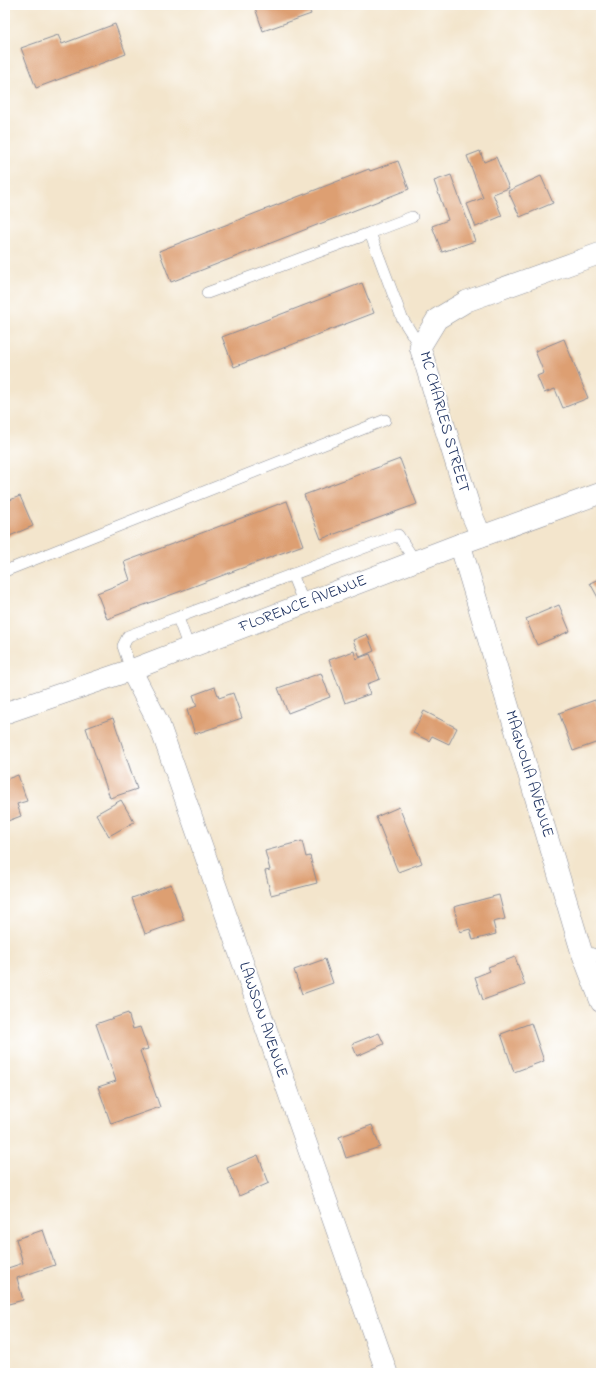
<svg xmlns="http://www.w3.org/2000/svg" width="606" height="1378" font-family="'Indie Flower',sans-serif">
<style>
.building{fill:#dd9f72}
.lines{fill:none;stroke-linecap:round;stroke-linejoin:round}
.service-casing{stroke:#878a95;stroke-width:12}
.minor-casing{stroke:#878a95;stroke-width:22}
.service{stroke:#fff;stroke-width:11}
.minor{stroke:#fff;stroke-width:21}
.labels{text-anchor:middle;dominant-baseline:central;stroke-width:4;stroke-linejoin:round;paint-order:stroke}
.street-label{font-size:16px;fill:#1b2f5e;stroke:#fff}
</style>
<rect width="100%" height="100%" fill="#fff"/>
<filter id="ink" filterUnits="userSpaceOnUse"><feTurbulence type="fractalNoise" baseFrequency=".025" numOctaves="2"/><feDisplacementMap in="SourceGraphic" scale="8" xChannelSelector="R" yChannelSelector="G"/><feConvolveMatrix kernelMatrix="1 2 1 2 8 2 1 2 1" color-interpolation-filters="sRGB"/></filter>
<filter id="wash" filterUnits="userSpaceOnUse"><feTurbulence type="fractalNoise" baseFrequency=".012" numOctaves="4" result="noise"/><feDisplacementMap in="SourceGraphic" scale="16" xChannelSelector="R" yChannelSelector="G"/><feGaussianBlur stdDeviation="0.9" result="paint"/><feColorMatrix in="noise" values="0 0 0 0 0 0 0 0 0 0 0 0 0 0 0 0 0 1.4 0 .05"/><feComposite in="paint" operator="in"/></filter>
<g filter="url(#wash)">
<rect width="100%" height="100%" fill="#f3e5cc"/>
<g id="blocks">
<g class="building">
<polygon points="254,5 307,5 311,14 263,31"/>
<polygon points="115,24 126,54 36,88 21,48 58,35 62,44"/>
<polygon points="480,151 484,162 496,157 509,188 493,194 502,216 476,227 467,204 483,198 467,156"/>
<polygon points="398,161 409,189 171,282 159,251 369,169 370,171"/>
<polygon points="451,175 475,241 442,252 432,226 448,220 434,181"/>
<polygon points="541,176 553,203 520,217 508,191"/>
<polygon points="362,283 374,313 234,367 222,337"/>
<polygon points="564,339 588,398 563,408 555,389 544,393 537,376 544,373 535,351"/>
<polygon points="400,459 417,504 321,539 304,495"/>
<polygon points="20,496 33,526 5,538 5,502"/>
<polygon points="287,501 303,545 107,619 97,593 130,580 124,562"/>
<polygon points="601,578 601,603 590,583"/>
<polygon points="559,605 570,631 537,645 526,619"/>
<polygon points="367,634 374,651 360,657 353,640"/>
<polygon points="354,651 356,659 370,654 380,679 367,684 370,694 345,703 329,660"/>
<polygon points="321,673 330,697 288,713 278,688"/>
<polygon points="215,687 219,698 233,693 242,718 195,734 187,710 197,706 193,695"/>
<polygon points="595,700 601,718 601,741 573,751 559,713"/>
<polygon points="424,711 457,728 449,744 432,736 429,741 413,733"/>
<polygon points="113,718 137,789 110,798 86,728"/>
<polygon points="5,773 7,779 18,775 27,801 17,804 21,816 5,822"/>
<polygon points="121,800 134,822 109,836 96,814"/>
<polygon points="399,807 422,863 398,872 376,817"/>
<polygon points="302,841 306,857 310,856 317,883 271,895 265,871 270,870 265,851"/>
<polygon points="171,884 184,920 145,934 132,898"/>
<polygon points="499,895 505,919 493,922 496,934 473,940 470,929 460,932 454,907"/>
<polygon points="515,957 525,985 483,1000 475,977 490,971 488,967"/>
<polygon points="325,959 333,983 302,994 294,970"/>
<polygon points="128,1013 133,1029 140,1027 148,1049 140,1051 160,1107 111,1124 98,1087 116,1081 96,1024"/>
<polygon points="531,1023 544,1061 514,1072 501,1034"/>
<polygon points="379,1033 384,1044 357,1056 352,1044"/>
<polygon points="372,1125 380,1147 346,1158 339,1137"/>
<polygon points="258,1155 269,1183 239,1196 227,1168"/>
<polygon points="43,1230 55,1265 17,1278 23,1300 5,1305 5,1269 23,1263 16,1239"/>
</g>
</g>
</g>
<g filter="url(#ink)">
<use href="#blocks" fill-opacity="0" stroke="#878a95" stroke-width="1"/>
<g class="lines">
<g class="service-casing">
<g id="service">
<polyline points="370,233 412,217"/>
<polyline points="207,293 370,233 402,318 420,347"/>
<polyline points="5,571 385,420"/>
<polyline points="292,574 304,604"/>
<polyline points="178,618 189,648"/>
<polyline points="131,670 123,646 128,636 398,535 415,561"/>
<polyline points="581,950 601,957"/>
</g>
</g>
<g class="minor-casing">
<g id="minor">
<polyline points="481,536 472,515 420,347 437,319 467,301 601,253"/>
<polyline points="460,544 581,950 601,1002"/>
<polyline points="131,670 159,724 387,1373"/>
<polyline points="5,713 131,670 460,544 601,493"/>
</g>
</g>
<use href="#service" class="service"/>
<use href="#minor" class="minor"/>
</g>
</g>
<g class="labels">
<g class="street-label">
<text transform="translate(444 422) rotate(74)">MC CHARLES STREET</text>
<text transform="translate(303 604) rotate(-21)">FLORENCE AVENUE</text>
<text transform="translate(529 774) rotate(73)">MAGNOLIA AVENUE</text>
<text transform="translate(263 1020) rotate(71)">LAWSON AVENUE</text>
</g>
</g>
<rect width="606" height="1378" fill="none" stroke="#fff" stroke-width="20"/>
</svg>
